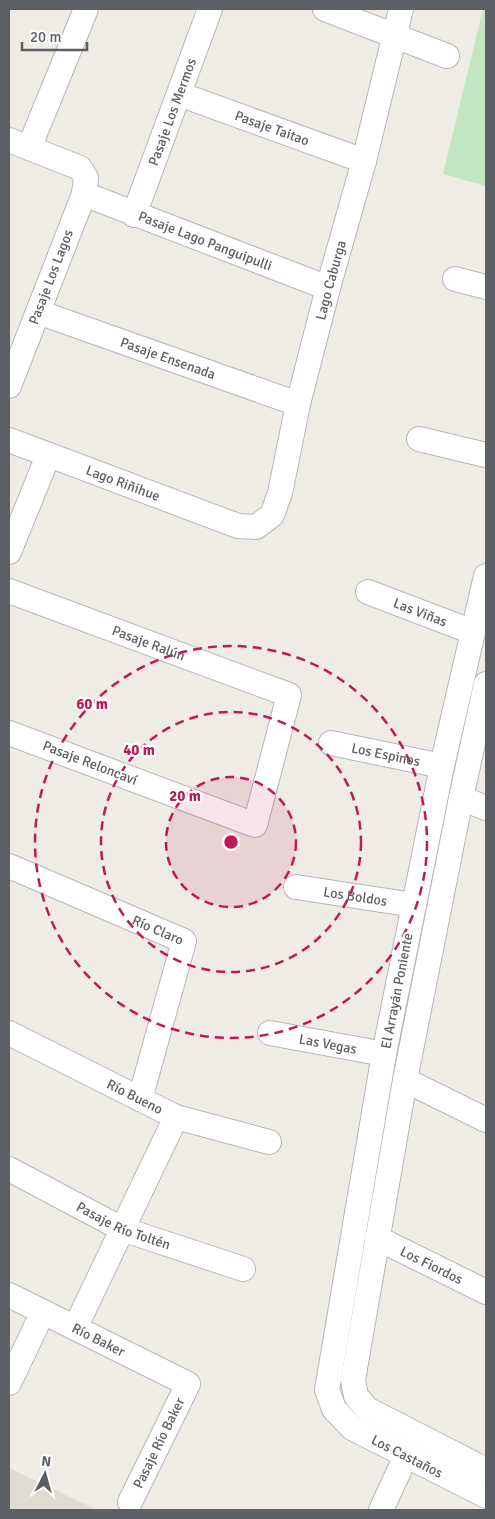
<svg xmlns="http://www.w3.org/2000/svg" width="495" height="1519" font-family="Signika,sans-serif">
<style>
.education{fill:#dedbd3}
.grass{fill:#c2e5c2}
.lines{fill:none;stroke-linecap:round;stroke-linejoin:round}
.street-casing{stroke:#b5b7bb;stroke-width:26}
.street{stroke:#fff;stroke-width:24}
.ring{fill:none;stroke:#c2185b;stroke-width:2.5;stroke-dasharray:9 6}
.labels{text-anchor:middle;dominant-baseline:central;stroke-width:4.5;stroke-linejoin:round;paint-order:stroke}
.street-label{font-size:14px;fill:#5c6064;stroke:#fff}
.centre{fill:#c2185b;stroke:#fff;stroke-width:2.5}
.ring-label{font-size:15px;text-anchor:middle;font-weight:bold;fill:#c2185b;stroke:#fff;stroke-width:4.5;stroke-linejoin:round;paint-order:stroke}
</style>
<rect width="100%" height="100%" fill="#eeece4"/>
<polygon class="education" points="9,1468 97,1510 9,1510"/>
<polygon class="grass" points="483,9 486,9 486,186 443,174"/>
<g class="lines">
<g class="street-casing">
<g id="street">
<polyline points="325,9 447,56"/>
<path id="s1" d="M179 94 364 161"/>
<polyline points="9,140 80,168 86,178 84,194 9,386"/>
<polyline points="29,148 86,9"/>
<path id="s2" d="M84 194 328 288"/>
<path id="s3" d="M134 215 210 9"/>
<polyline points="455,279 486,287"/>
<path id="s4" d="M38 312 298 404"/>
<polyline points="419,439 486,455"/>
<path id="s5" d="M9 440 238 526 256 527 272 515 280 493 298 404 328 288 364 161 401 9"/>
<polyline points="9,552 48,456"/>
<path id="s6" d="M486 576 442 766 384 1054 327 1390 334 1409 352 1428 486 1496"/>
<path id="s7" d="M9 591 289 695 255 825 9 733"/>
<path id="s8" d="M368 592 473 632"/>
<polyline points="486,684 461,798 405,1080 353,1380 356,1396 367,1409 486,1470"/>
<path id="s9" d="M331 743 442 766"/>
<polyline points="461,798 486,808"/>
<path id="s10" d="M9 866 184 941 140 1099"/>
<path id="s11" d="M296 887 414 905"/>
<path id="s12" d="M9 1033 176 1117 269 1142"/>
<path id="s13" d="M270 1033 384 1054"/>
<polyline points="405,1080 486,1120"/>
<path id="s14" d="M9 1169 122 1229 243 1269"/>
<path id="s15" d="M377 1238 486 1292"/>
<path id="s16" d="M9 1295 188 1384 130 1502"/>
<polyline points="75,1328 176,1117"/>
<polyline points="9,1383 43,1312"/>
<polyline points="381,1510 406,1456"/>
</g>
</g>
<use href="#street" class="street"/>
</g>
<circle cx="231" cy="842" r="65" fill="#c2185b" fill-opacity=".12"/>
<g class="ring">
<circle cx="231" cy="842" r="65"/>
<circle cx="231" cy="842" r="130"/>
<circle cx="231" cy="842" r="196"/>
</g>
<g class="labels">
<g class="street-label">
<text stroke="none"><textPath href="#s3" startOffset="110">Pasaje Los Mermos</textPath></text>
<text stroke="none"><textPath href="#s1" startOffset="99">Pasaje Taitao</textPath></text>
<text stroke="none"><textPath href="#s2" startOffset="130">Pasaje Lago Panguipulli</textPath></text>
<text transform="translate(51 277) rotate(-69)">Pasaje Los Lagos</text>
<text stroke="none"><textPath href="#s5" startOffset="525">Lago Caburga</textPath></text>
<text stroke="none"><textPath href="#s4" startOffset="138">Pasaje Ensenada</textPath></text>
<text stroke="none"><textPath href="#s5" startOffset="122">Lago Riñihue</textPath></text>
<text stroke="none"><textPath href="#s8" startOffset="56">Las Viñas</textPath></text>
<text stroke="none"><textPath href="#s7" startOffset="149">Pasaje Ralún</textPath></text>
<text stroke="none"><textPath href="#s9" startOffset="56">Los Espinos</textPath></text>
<text transform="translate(90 763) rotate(21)">Pasaje Reloncaví</text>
<text stroke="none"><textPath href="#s11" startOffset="60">Los Boldos</textPath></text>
<text stroke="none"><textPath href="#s10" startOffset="162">Río Claro</textPath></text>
<text transform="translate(397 991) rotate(-79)">El Arrayán Poniente</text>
<text stroke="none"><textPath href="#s13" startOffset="59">Las Vegas</textPath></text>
<text stroke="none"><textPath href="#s12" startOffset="141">Río Bueno</textPath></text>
<text stroke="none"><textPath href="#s14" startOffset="128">Pasaje Río Toltén</textPath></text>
<text stroke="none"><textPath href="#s15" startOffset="61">Los Fiordos</textPath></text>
<text stroke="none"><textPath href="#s16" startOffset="100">Río Baker</textPath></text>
<text transform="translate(159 1443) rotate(-64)">Pasaje Río Baker</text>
<text stroke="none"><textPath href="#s6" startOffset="938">Los Castaños</textPath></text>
</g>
</g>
<circle cx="231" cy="842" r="8" class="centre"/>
<g class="ring-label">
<text x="92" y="709">60 m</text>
<text x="139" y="755">40 m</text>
<text x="185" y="801">20 m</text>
</g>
<rect width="495" height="1519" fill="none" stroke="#5c6064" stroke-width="20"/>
<g transform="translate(45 1474) rotate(6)" stroke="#ffffff" stroke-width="4" paint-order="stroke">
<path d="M0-4L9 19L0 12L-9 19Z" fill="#5c6064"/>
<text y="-8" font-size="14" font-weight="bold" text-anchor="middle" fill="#5c6064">N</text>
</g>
<path d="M22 42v8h65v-8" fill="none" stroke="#5c6064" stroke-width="2.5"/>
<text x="30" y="42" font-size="15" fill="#5c6064" stroke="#ffffff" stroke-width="4" paint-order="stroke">20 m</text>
</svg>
